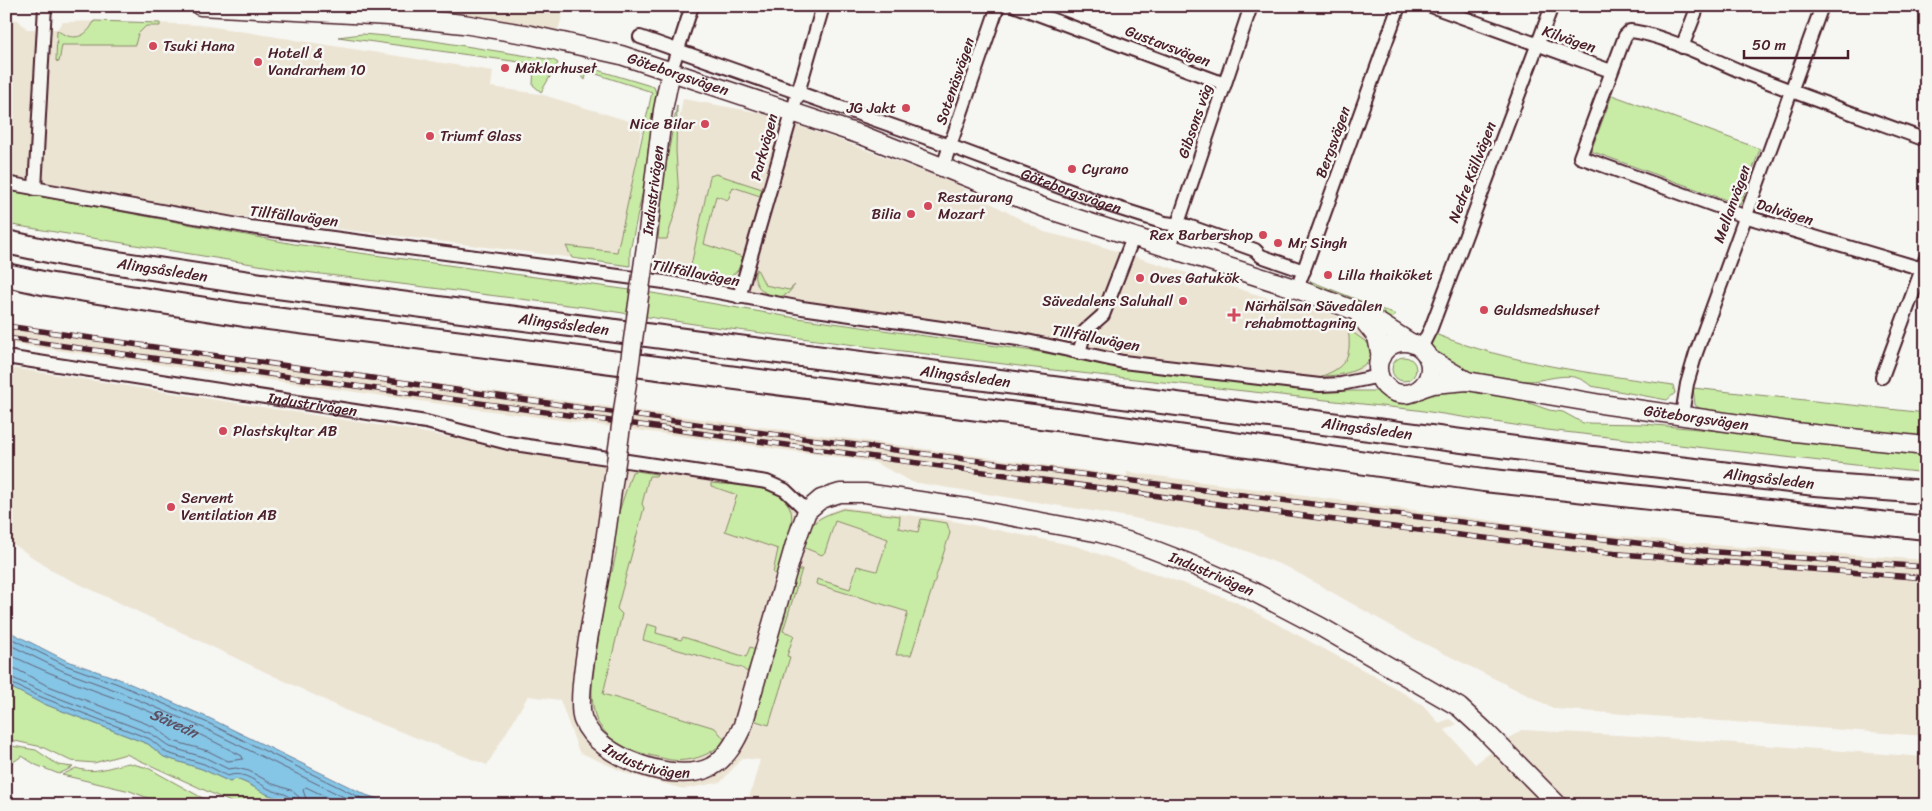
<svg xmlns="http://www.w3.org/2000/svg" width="1932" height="811" font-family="Sriracha,sans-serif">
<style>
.built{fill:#ece4d3}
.green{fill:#c8eca5;stroke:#898668}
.water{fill:#85c5e6;stroke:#6d839b}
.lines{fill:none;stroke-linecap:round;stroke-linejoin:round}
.shore{stroke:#626176;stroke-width:1}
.street-casing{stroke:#4a1f2b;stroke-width:16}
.secondary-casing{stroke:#4a1f2b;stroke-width:21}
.highway-casing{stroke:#4a1f2b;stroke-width:26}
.street{stroke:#f6f6f2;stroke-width:12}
.secondary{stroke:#f6f6f2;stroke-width:18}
.highway{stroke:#f6f6f2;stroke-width:22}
.rail-casing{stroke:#4a1f2b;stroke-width:5.5}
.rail{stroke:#f6f6f2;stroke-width:4;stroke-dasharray:11;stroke-linecap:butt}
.secondary-bridge-casing{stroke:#4a1f2b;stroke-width:21;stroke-linecap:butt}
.secondary-bridge{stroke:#f6f6f2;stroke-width:18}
.poi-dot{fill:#d1495b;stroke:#f6f6f2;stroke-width:2}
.labels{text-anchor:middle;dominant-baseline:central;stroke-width:5;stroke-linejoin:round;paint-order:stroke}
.street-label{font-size:15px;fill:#4a1f2b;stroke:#f6f6f2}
.poi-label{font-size:15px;fill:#4a1f2b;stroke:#f6f6f2;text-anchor:start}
.water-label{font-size:16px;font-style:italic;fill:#5c5163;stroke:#f6f6f2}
</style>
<rect width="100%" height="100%" fill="#f6f6f2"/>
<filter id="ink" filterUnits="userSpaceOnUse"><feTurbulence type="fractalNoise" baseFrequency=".02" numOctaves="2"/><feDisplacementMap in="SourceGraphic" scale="10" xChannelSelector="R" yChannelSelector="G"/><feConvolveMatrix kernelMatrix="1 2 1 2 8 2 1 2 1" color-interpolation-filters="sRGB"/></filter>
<g filter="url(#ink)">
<g class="built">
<polygon points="409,6 565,6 557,34 480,23 408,9"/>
<polygon points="6,19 18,20 27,29 57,29 63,22 106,21 201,25 493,71 491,87 540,94 642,125 635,169 615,263 170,208 6,176"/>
<polygon points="683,99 762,113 837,139 952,182 1044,232 1094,244 1297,307 1325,310 1372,333 1376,358 1354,377 1330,382 1127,359 765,299 654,276 667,185"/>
<polygon points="6,323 387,377 1127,476 1127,472 1570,531 1713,545 1926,560 1926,736 1555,709 1411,637 1289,568 1198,532 1129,517 912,482 874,462 462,407 6,343"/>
<polygon points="6,367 416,431 595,464 715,482 765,487 783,494 793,509 817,518 843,507 876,511 948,520 1076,546 1234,601 1382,680 1423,705 1439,723 1449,719 1457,724 1445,730 1475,764 1521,730 1637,736 1926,757 1926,805 889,805 861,796 857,805 747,805 760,760 742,758 721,782 684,789 628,774 579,752 560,700 528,696 487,765 352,713 54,572 6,539"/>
</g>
<g class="green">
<path d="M94 21 160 23V26H146L138 34 135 45H62L59 62 56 61 57 30C72 42 87 38 94 21Z"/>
<polygon points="362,34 421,39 553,60 558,63 541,92 533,85 534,64 338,37"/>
<polygon points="584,66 654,87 656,93 647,171 630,251 630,266 572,258 566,246 617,252 652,92 587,71 585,80 578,72 578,67"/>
<polygon points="1612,95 1760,149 1740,205 1591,151"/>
<polygon points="677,105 676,151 679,199 667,239 658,239 664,176"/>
<polygon points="716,174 762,189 760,196 733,187 728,200 716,196 704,244 743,257 738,270 727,280 689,275 710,176"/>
<polygon points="6,190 294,244 652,293 790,317 1047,353 1117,367 1312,391 1380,391 1401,401 1416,400 1427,394 1467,390 1518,399 1549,410 1563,412 1583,423 1644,424 1926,450 1926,473 1547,430 1417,410 1035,368 707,326 584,307 289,270 6,224"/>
<path d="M757 269 765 285 789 290 795 285C792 288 790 292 787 294 772 304 747 284 757 269Z"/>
<polygon points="1310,281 1396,315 1388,321 1369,309 1311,284"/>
<path d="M1348 329 1369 344H1374C1374 370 1343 376 1322 376 1347 367 1352 355 1348 329Z"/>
<path d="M1435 334C1511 364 1592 373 1673 385L1675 393 1667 400 1591 386C1570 367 1549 382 1524 381 1500 380 1439 372 1431 345Z"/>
<circle cx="1404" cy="369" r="12"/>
<polygon points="1693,388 1926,413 1926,438 1800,424 1702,410 1695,405"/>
<path d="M637 471 656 474 657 476H649L642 504 644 508 617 609 622 614 603 694 715 728 725 740C712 756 686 764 666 759 650 755 630 752 616 742 610 738 598 725 596 719 584 681 600 610 606 571L612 572 617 549 611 546 614 527 632 472Z"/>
<path d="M711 483C735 486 783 482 791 511 795 525 781 561 777 575L773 573 778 549 725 531 737 495 711 486Z"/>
<path d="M843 509 900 516 899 528 918 532 921 519 947 523 950 533 911 655H896L908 612 816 584 817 579 850 589 857 566 877 571 888 539 835 521 825 552 822 555 805 548 803 545C810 520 820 517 843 509Z"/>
<polygon points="802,569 783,631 794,635 787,656 790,657 769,725 756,721 754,716 796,572"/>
<polygon points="647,624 657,627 656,633 681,640 683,637 746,657 750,647 755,649 756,653 747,672 742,668 643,640"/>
<path d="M6 685 39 702 148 744 164 757 202 769 230 782 235 779C248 782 257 790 269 795 277 798 284 798 291 805H237L126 754 94 763 71 761 42 747 6 739Z"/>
<polygon points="6,745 36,750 58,765 73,767 59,774 36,765 22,756 6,767"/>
<path d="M129 763 148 768 215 805H166L130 791 62 775 76 768C95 775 111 766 129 763Z"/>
</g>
<path class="water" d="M6 630 67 661 119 679 211 719 366 795 396 805H291C284 798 277 798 269 795 257 790 248 782 235 779L230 782 202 769 164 757 148 744 39 702 6 685Z"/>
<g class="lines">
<g class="shore">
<polyline points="6,636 65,665 118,684 208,723 363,799 379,805"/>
<polyline points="6,643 63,671 115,690 206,729 360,805"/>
<path id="s1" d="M6 653C41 670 76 684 112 697 157 713 200 734 242 756L243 759 228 761 208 751 173 741 155 727 46 685 16 669 6 667"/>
<polyline points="6,675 43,692 152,734 170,747 206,758 228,769 236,768 249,771 273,784 291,790 299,797 300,805"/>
<path d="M6 681 41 697 150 739 167 753 204 764 228 776C243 770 256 782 269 789 278 794 293 792 294 805"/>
<polyline points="308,805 303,790 306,787 343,805"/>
</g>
<g class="street-casing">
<g id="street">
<polyline points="1016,6 1225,84"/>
<polyline points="1431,6 1611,71"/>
<path id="s2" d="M640 37 950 146 1108 205 1165 223 1188 226 1255 250 1261 256 1304 271"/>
<polyline points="1682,47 1698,6"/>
<polyline points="671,71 692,6"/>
<path d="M1926 140C1866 118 1806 97 1747 74 1716 61 1662 34 1630 31L1625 36 1580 157 1744 216 1926 270"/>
<polyline points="943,166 998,6"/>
<polyline points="6,183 250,227 664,282 802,308 1018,339 1123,362 1320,385 1341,384 1380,376"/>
<polyline points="35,189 45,6"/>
<polyline points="1170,247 1251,6"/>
<polyline points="1297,289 1399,6"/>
<polyline points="739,297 823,6"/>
<polyline points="1421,348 1431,328 1552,6"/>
<polyline points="1079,353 1085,331 1103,315 1134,235"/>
<path id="s3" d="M6 357 426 422 508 443 767 482 785 490 807 511"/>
<polyline points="1882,377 1926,258"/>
<polyline points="1682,415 1687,384 1696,353 1822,6"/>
</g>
</g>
<g class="secondary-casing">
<g id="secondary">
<path id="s4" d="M200 6 389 16 463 24 531 35 621 55 864 136 1050 210 1297 289 1367 315 1411 343"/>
<path id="s5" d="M647 239 663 110 671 71"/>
<polyline points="1360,316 1377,337 1381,357"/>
<circle cx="1404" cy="368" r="26"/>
<polyline points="1428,358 1467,381"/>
<path id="s6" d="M1421 388 1433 384 1467 381 1601 404 1795 432 1926 446"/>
<path id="s7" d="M602 563C597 593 574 697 583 720 598 758 676 785 711 767 727 758 736 741 743 725L795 544 807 511 821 499 840 493H865L967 508 1100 533 1144 546 1188 563 1252 591 1321 627 1459 707 1484 730 1558 805"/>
</g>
</g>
<g class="highway-casing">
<g id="highway">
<path id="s8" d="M6 242 72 256 262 285 1592 458 1815 484 1926 492"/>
<polyline points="6,275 47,284 244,315 1080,422 1484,480 1926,528"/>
</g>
</g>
<use href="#street" class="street"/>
<use href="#secondary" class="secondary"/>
<use href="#highway" class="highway"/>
<g class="rail-casing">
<g id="rail">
<polyline points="6,326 717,427 1320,505 1704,551 1926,567"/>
<polyline points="6,338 1319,518 1608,553 1926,578"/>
</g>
</g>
<use href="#rail" class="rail"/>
<g class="secondary-bridge-casing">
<polyline id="secondary-bridge" points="602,563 647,239"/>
</g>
<use href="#secondary-bridge" class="secondary-bridge"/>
</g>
</g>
<g class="poi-dot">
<circle cx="153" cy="46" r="5"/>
<circle cx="258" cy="62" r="5"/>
<circle cx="505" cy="68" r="5"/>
<circle cx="906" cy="108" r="5"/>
<circle cx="705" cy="124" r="5"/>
<circle cx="430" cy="136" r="5"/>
<circle cx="1072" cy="169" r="5"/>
<circle cx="928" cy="206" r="5"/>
<circle cx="911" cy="214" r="5"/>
<circle cx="1263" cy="235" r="5"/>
<circle cx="1278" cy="243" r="5"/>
<circle cx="1328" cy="275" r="5"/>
<circle cx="1140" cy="278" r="5"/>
<circle cx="1183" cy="301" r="5"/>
<circle cx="1484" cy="310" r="5"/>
<path d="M1231.5 307.5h5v5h5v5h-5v5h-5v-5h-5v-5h5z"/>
<circle cx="223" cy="431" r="5"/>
<circle cx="171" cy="507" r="5"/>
</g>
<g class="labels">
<g class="street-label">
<text transform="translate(1569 39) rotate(19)">Kilvägen</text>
<text transform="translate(1168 46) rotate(21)">Gustavsvägen</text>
<text stroke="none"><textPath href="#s4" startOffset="485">Göteborgsvägen</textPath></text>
<text transform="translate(955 81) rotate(-71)">Sotenäsvägen</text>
<text transform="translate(1195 121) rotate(-71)">Gibsons väg</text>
<text transform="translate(1333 142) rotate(-70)">Bergsvägen</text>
<text transform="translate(764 147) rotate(-75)">Parkvägen</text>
<text transform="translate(1472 172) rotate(-69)">Nedre Källvägen</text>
<text stroke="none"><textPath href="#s5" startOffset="49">Industrivägen</textPath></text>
<text stroke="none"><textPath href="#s2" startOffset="458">Göteborgsvägen</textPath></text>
<text transform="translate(1732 204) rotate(-70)">Mellanvägen</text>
<text transform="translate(1785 212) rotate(17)">Dalvägen</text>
<text transform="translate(294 216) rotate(7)">Tillfällavägen</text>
<text stroke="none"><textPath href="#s8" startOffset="159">Alingsåsleden</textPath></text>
<text transform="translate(696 273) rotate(11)">Tillfällavägen</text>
<text stroke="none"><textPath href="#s8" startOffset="564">Alingsåsleden</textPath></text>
<text transform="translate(1096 338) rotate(11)">Tillfällavägen</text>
<text stroke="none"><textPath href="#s8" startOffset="969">Alingsåsleden</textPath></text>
<text stroke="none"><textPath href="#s3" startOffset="310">Industrivägen</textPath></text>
<text stroke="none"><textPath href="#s6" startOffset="279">Göteborgsvägen</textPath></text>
<text stroke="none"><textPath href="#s8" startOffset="1374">Alingsåsleden</textPath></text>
<text stroke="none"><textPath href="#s8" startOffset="1779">Alingsåsleden</textPath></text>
<text stroke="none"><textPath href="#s7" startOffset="1004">Industrivägen</textPath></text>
<text stroke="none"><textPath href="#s7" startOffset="239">Industrivägen</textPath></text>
</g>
<g class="poi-label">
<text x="163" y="46">Tsuki Hana</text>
<text x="268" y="53">Hotell &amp;<tspan x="268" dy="17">Vandrarhem 10</tspan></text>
<text x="515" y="68">Mäklarhuset</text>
<text x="896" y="108" text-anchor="end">JG Jakt</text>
<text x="695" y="124" text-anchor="end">Nice Bilar</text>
<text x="440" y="136">Triumf Glass</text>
<text x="1082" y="169">Cyrano</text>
<text x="938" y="197">Restaurang<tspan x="938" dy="17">Mozart</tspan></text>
<text x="901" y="214" text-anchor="end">Bilia</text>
<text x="1253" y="235" text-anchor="end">Rex Barbershop</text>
<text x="1288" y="243">Mr Singh</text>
<text x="1338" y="275">Lilla thaiköket</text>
<text x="1150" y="278">Oves Gatukök</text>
<text x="1173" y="301" text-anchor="end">Sävedalens Saluhall</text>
<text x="1245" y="306">Närhälsan Sävedalen<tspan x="1245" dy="17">rehabmottagning</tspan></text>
<text x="1494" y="310">Guldsmedshuset</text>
<text x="233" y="431">Plastskyltar AB</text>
<text x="181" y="498">Servent<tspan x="181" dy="17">Ventilation AB</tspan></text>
</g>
<g class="water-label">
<text stroke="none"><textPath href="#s1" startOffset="182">Säveån</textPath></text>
</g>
</g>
<rect width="1932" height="811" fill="none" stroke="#f6f6f2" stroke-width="25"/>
<rect x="12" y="12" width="1907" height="786" fill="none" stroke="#4a1f2b" stroke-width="2" filter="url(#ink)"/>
<path d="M1744 50v8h104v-8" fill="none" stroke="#4a1f2b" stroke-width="2.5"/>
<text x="1752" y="50" font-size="15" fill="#4a1f2b" stroke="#f6f6f2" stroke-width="4" paint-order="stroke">50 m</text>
</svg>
